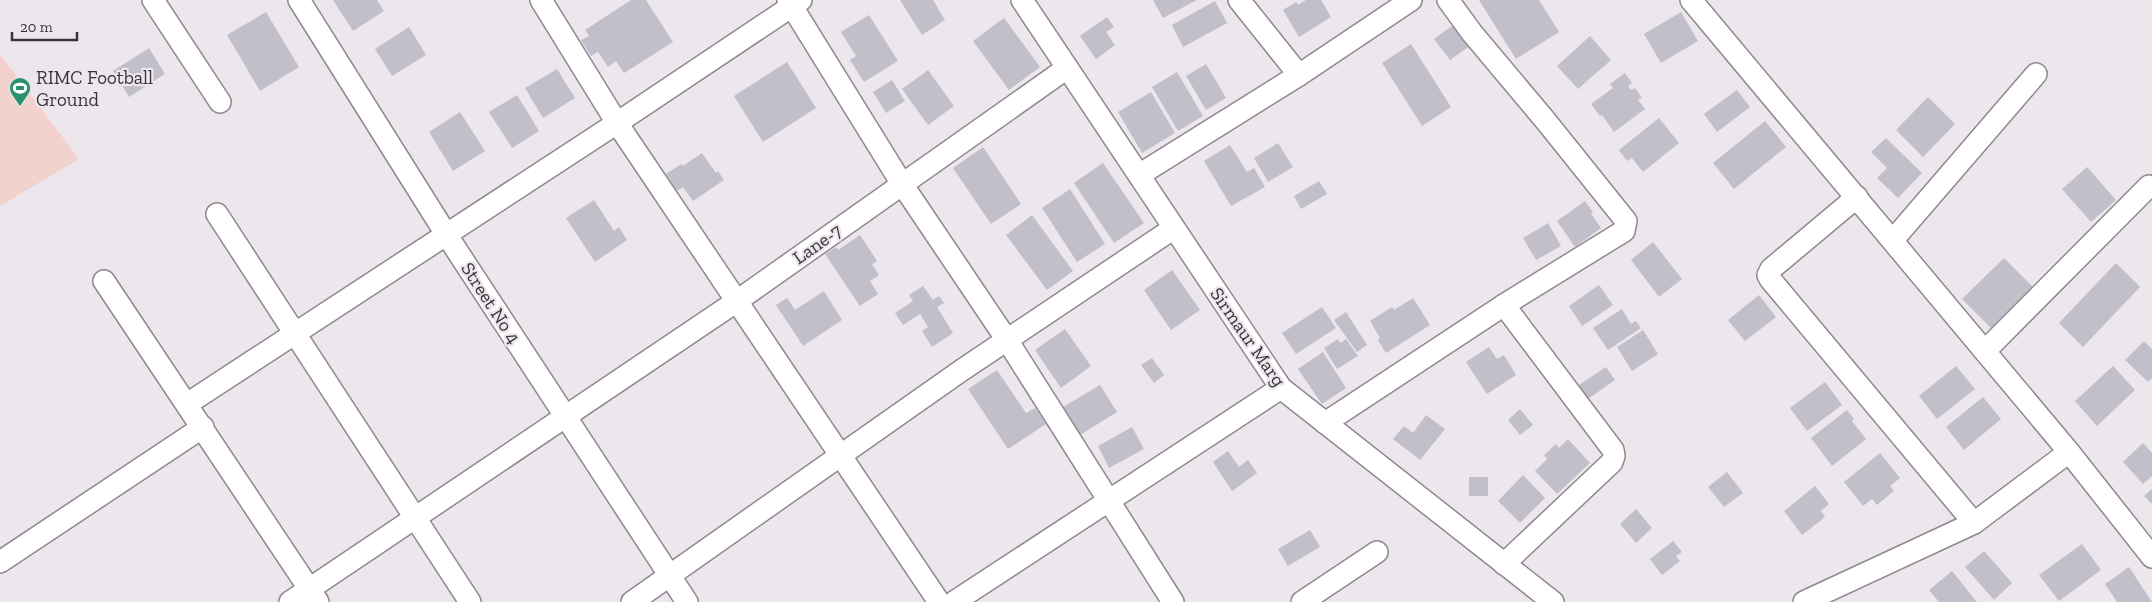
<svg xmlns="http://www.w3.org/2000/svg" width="2152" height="602" font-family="'Zilla Slab',serif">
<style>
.green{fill:#f2d2cc}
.building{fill:#c1bfc9}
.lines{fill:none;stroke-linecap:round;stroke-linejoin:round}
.street-casing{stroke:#8f888f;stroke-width:24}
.street{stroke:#fff;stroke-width:21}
.labels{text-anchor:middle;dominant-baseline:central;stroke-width:4.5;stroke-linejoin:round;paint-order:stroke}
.poi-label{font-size:19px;fill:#383538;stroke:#ede6ed;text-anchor:start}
.street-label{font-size:19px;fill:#383538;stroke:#ede6ed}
</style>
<rect width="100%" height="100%" fill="#ede6ed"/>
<polygon class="green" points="0,54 79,159 0,206"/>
<g class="building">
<polygon points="333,0 377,0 384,11 353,31"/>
<polygon points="631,0 646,0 673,42 624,73 616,61 608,67 598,52 591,56 581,40 589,36 585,30"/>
<polygon points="900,0 933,0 945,20 922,35"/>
<polygon points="1153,0 1197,0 1163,18"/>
<polygon points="1306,0 1321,0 1331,17 1299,37 1283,10 1296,2 1298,5"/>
<polygon points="1479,0 1539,0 1559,32 1516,59"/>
<polygon points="1215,1 1227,23 1183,47 1172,25"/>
<polygon points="266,12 299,67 260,91 227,35"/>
<polygon points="1681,12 1698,41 1661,63 1644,34"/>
<polygon points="869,15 898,61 864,82 850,60 856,56 841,32"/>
<polygon points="1107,17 1114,27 1106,32 1115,45 1096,59 1080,36"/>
<polygon points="1004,18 1040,67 1009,90 973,41"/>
<polygon points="1456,23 1471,45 1450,60 1434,39"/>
<polygon points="409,27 426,55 392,76 375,49"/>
<polygon points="1590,36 1611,60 1578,89 1557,66"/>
<polygon points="1411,44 1451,107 1422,126 1382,63"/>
<polygon points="149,48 165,74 129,97 113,71"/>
<polygon points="787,62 816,108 763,142 734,96"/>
<polygon points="1206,64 1226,98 1206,110 1186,76"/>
<polygon points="557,69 575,98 543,118 525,88"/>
<polygon points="928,70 954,106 928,125 902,89"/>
<polygon points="1177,72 1203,116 1178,131 1152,87"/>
<polygon points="1625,73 1632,83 1628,86 1631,90 1635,88 1642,98 1638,100 1645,109 1614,132 1602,115 1600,116 1591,104 1613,88 1610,84"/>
<polygon points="892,80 905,101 886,113 873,92"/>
<polygon points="1737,90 1750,107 1717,132 1704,114"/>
<polygon points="1151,92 1175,133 1142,153 1118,112"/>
<polygon points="517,95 539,131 512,148 489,112"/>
<polygon points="1928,97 1955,124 1923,157 1896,130"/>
<polygon points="460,112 485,151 453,171 429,132"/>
<polygon points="1659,118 1679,143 1643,172 1632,158 1627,161 1619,150"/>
<polygon points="1765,121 1786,147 1734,189 1713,163"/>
<polygon points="1886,138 1922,173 1898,198 1877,178 1887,168 1871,152"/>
<polygon points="1278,143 1293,167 1268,182 1254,158"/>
<polygon points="1230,145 1247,172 1254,168 1265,187 1231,206 1204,161"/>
<polygon points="983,147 1021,204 991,224 953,168"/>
<polygon points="702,153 716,173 718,171 724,180 693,201 683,187 677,191 666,174 681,164 683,166"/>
<polygon points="1103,163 1144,223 1114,243 1074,183"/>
<polygon points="2087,167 2116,200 2091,222 2062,189"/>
<polygon points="1319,181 1327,194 1301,209 1294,196"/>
<polygon points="1070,189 1105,244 1077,262 1042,208"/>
<polygon points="594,200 614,231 619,227 627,240 595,262 566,218"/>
<polygon points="1585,201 1593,212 1591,214 1601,228 1575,247 1557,221"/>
<polygon points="1032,215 1073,271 1047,290 1006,235"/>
<polygon points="1548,223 1561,246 1536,260 1523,238"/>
<polygon points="860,235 877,261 872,264 879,275 870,281 878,294 860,306 825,254 836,247 838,250"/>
<polygon points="1653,242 1682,279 1659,297 1631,260"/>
<polygon points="2004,258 2034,288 1992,329 1962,299"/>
<polygon points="2116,263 2140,287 2083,347 2059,323"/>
<polygon points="1172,270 1200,310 1171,330 1144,290"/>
<polygon points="1599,285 1613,305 1582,326 1569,306"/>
<polygon points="923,286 933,300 939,296 944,303 937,307 953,333 932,347 922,331 928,327 920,314 903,325 895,313 913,301 909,295"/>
<polygon points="824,291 842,320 803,346 776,305 787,298 795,310"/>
<polygon points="1759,295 1776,317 1745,341 1728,320"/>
<polygon points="1413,298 1430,325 1386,353 1378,340 1380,338 1370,321 1392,307 1394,310"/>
<polygon points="1322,307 1336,328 1296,354 1282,333"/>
<polygon points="1622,309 1631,324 1636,321 1641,328 1608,350 1593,328"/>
<polygon points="1346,312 1367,345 1357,352 1334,320"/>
<polygon points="1065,329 1091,366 1061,388 1035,350"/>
<polygon points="1643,330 1658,354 1632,371 1617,347"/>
<polygon points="1338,339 1340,343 1346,339 1358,356 1337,369 1324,348"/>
<polygon points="2144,341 2152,349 2152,378 2148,382 2125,360"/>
<polygon points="1489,347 1497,359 1504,355 1516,375 1487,394 1466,362"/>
<polygon points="1323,352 1346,388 1322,404 1298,369"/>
<polygon points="1152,358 1164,375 1154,383 1141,365"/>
<polygon points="1956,366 1975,389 1937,419 1919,396"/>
<polygon points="2113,366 2135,390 2097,426 2075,401"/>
<polygon points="1606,367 1615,380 1588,399 1579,385"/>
<polygon points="997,370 1026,413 1035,408 1046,424 1008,449 968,389"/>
<polygon points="1825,382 1842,405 1807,431 1790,408"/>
<polygon points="1100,385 1117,412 1080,435 1063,407"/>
<polygon points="1983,397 2001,419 1964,450 1946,427"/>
<polygon points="1520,409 1533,425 1520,435 1508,420"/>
<polygon points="1847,410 1854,419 1852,421 1866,439 1832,466 1811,438"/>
<polygon points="1426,415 1445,429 1420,460 1393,439 1404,426 1413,433"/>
<polygon points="1132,427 1144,449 1109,468 1098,446"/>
<polygon points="1568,439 1590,463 1557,494 1535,471 1547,459 1544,455 1556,444 1559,448"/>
<polygon points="2143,443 2152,453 2152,476 2143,484 2123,462"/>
<polygon points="1228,451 1239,467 1248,460 1257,473 1232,491 1213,462"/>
<polygon points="1880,453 1900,478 1890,486 1894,491 1877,505 1872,499 1863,506 1844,482"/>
<polygon points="1727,472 1743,493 1724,507 1708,487"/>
<polygon points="1523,475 1545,498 1520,523 1498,501"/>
<rect x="1469" y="477" width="19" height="19"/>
<polygon points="1815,486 1829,504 1821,511 1825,517 1802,535 1784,511"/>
<polygon points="2152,489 2152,504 2144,496"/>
<polygon points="1636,509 1652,528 1636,543 1620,524"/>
<polygon points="1310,530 1320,547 1288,566 1278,549"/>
<polygon points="1673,541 1682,552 1676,556 1680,561 1662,575 1650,559"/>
<polygon points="2082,544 2101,570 2059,601 2039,575"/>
<polygon points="1984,551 2012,583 1994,600 1965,567"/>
<polygon points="2129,567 2152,602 2117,602 2105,584"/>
<polygon points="1952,571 1977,602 1939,602 1929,590"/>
</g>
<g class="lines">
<g class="street-casing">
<g id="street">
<polyline points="153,0 220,102"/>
<polyline points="299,0 446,234 687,602"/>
<polyline points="541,0 617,123 939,602"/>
<polyline points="788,0 902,184 1007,340 1173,602"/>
<polyline points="1022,0 1281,388 1553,602"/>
<polyline points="1239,0 1299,75"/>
<polyline points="1691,0 2069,452 2152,557"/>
<polyline points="1139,175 1299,75 1411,0"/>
<polyline points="1857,197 1771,269 1768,275 1770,279 1974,523"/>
<polyline points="217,214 470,602"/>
<polyline points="1893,240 2036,74"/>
<polyline points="104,281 318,602"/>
<polyline points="1985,351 2149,186"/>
<polyline points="187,404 617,123 801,0"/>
<polyline points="1325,423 1504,305 1624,231 1626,221 1545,120 1472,33 1448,0"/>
<polyline points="0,562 203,427"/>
<polyline points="1504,564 1612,462 1614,456 1613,450 1504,305"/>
<polyline points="290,602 737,301 1067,68"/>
<polyline points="632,602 962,370 1174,228"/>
<polyline points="954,602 1281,388"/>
<polyline points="1302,602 1377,552"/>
<polyline points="1804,602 1974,523 2069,452"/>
</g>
</g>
<use href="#street" class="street"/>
</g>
<defs>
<g id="stadium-pin" transform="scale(1.125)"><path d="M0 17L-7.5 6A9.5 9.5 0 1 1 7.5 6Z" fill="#29916e" stroke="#ede6ed"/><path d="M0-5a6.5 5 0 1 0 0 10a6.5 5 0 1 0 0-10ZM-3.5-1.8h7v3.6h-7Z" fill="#fff"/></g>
</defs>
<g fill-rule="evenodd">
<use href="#stadium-pin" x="20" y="88"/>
</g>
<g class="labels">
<g class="poi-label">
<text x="36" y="77">RIMC Football<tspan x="36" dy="22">Ground</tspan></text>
</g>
<g class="street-label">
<text transform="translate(817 244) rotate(-35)">Lane-7</text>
<text transform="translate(491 303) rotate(57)">Street No 4</text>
<text transform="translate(1248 337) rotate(55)">Sirmaur Marg</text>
</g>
</g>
<path d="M12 32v8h65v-8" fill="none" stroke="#383538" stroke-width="2.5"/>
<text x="20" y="32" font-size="15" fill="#383538" stroke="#ede6ed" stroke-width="4" paint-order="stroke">20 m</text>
</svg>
